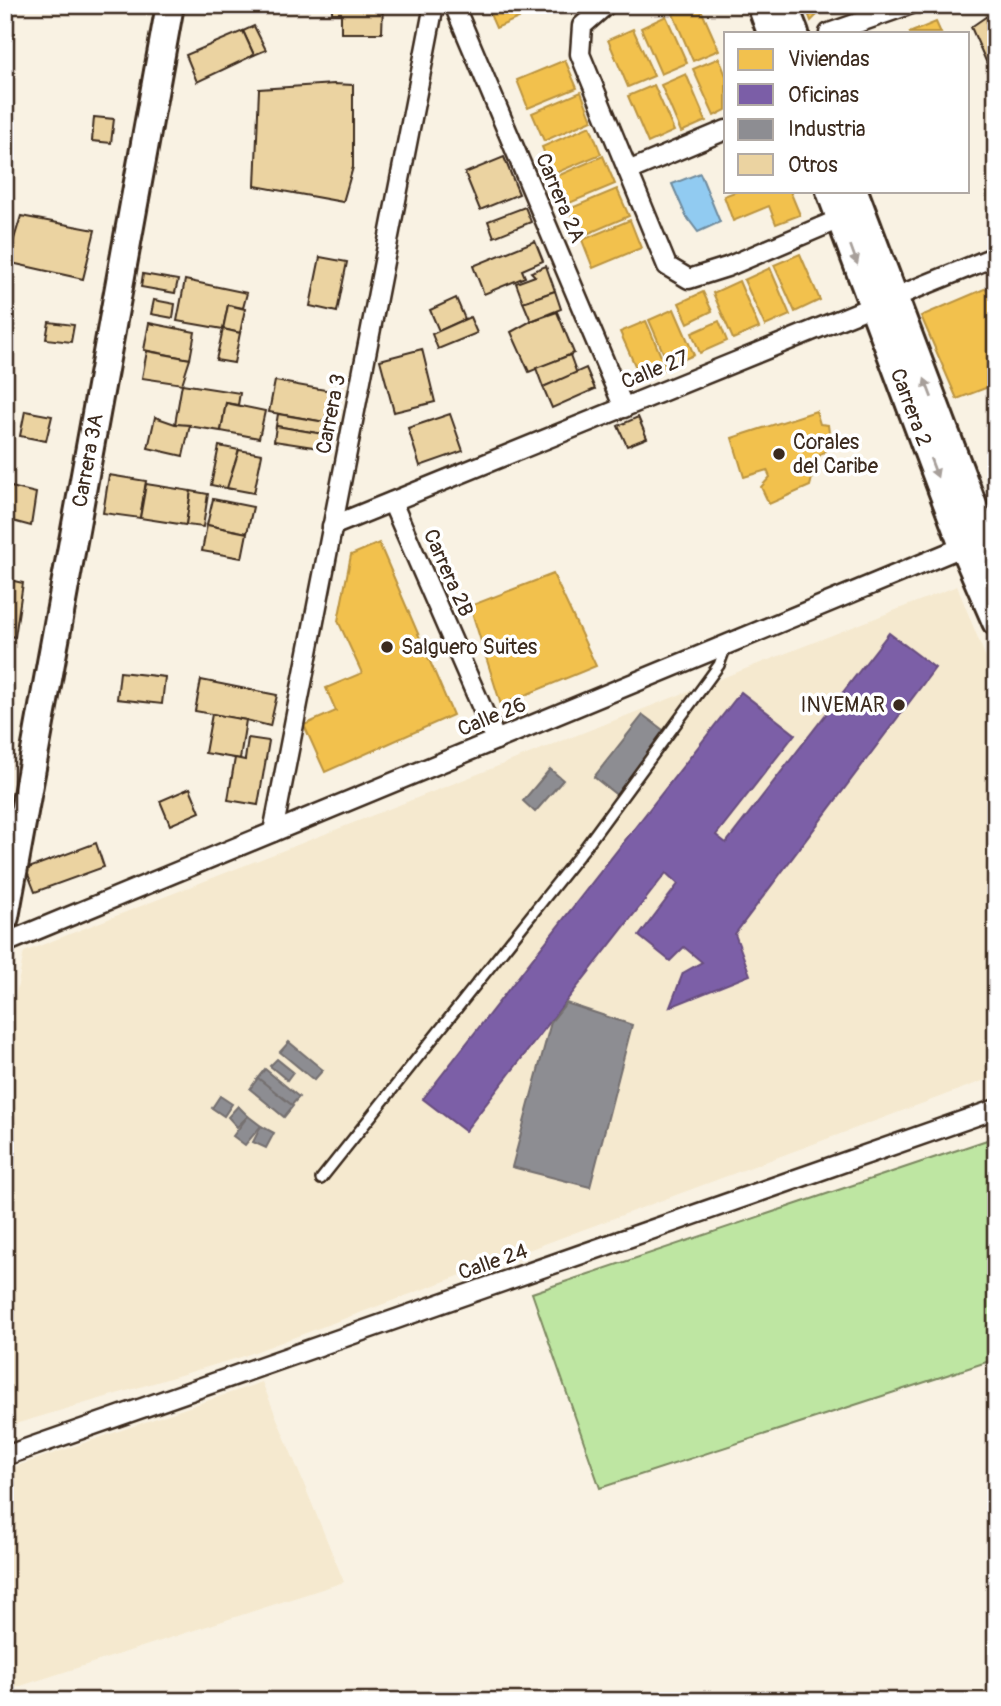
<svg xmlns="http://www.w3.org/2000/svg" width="1001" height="1706" font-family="Pangolin,sans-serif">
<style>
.built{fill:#f5e9cf}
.green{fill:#bee6a2;stroke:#7c8860;stroke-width:2}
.water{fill:#91cbf1;stroke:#6f8b9d;stroke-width:2}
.homes{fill:#f2c14e;stroke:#bb9440;stroke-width:2}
.offices{fill:#7b5ea7;stroke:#684e7e;stroke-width:2}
.industry{fill:#8d8d92;stroke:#746f6f;stroke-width:2}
.building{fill:#ebd3a1;stroke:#3b2a1e;stroke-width:2}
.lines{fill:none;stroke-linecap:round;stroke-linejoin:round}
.lane-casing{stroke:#3b2a1e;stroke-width:14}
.street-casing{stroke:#3b2a1e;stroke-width:23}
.secondary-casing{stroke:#3b2a1e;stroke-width:32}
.lane{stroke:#fff;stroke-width:9}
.street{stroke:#fff;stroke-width:18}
.secondary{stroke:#fff;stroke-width:26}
.oneway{fill:#a79f9a}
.poi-dot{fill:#3b2a1e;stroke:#fff;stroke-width:2.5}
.labels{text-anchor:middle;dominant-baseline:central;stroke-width:7;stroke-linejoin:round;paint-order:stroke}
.street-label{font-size:21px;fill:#3b2a1e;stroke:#fff}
.poi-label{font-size:21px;fill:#3b2a1e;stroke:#fff;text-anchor:start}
</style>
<rect width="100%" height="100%" fill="#f9f2e3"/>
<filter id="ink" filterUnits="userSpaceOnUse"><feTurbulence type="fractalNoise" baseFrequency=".0143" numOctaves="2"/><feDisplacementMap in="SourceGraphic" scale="14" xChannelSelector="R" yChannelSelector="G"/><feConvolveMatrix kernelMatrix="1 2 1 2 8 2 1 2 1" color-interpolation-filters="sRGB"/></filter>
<g filter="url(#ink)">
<g class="built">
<polygon points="957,586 996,683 996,1076 241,1357 5,1427 5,1054 24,952"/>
<polygon points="262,1382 344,1582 5,1691 5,1470"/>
</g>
<polygon class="green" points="996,1137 996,1359 600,1488 532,1293"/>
<polygon class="water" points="700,173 720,222 698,232 686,216 672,184"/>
<g class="homes">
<polygon points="486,5 516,5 521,17 496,28"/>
<polygon points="520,5 550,5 550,6 525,17"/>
<polygon points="693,5 699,5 719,50 693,61 673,14"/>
<polygon points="805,5 827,5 811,21"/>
<polygon points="666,16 687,63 661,74 641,28"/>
<polygon points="936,22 941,33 909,33"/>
<polygon points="633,29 654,76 628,87 608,40"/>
<polygon points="719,58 726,76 726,110 714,116 693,69"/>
<polygon points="565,60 577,88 528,108 517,80"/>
<polygon points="686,74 706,121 681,132 661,85"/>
<polygon points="654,85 674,131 648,143 628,96"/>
<polygon points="581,92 592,120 544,141 532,113"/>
<polygon points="590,126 601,154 553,174 542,147"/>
<polygon points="603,156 615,184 567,204 555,177"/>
<polygon points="617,189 629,216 580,237 569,209"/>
<polygon points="737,191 790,191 800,215 776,224 769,206 733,221 724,196"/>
<polygon points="630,220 641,248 593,268 582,240"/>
<polygon points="800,254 820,300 795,312 774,265"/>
<polygon points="770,268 790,315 765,326 744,280"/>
<polygon points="739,281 759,328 733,339 713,293"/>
<polygon points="996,284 996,384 957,399 921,316"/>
<polygon points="703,292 712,311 688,323 679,303"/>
<polygon points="674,309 694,355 669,366 649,320"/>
<polygon points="646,321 666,368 641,379 620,332"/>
<polygon points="719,321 727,341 700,353 692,333"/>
<polygon points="816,411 820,424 828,425 829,433 826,450 817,458 810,486 769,504 761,487 770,477 767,470 744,477 732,438"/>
<polygon points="379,543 453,715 325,772 304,725 336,711 326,688 362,673 338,621 351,555"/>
<polygon points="553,574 596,666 501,705 470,606"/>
</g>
<polygon class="offices" points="889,633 935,668 735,934 750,975 670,1007 683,973 702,962 684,947 670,961 639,936 678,884 666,873 465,1131 423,1099 741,692 795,734 716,835 726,843"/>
<g class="industry">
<polygon points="643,715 667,733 618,796 594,777"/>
<polygon points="550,769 563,780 535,812 523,801"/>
<polygon points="566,1003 632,1025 590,1187 512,1167 551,1022"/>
<polygon points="289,1042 323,1070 314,1080 280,1052"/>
<polygon points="277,1059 293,1072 287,1080 270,1066"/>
<polygon points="265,1069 299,1097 290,1107 256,1080"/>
<polygon points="258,1078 293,1106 284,1117 250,1089"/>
<polygon points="220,1096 232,1104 224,1116 212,1108"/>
<polygon points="238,1106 248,1116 237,1127 228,1117"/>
<polygon points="248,1116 261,1126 245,1145 233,1136"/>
<polygon points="261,1126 274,1133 266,1148 253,1142"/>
</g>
<g class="building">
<polygon points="332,5 383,5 382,33 341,33 341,13 332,13"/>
<polygon points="990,14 996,25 996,84 971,27"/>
<polygon points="254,26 266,50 254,55 243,31"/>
<polygon points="243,31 254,55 197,82 186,55"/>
<polygon points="334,84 353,85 353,167 343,202 255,186 259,89"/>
<polygon points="94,117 114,119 111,143 92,141"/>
<polygon points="504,157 519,194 480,210 465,173"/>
<polygon points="525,207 531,222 494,237 488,221"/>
<polygon points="21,216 95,230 83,279 7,262"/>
<polygon points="535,241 543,261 522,270 525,277 484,294 473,266"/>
<polygon points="320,257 347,262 337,312 310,306"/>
<polygon points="546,266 555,291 523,302 516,283 535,276 531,272"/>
<polygon points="143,274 178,280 175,293 141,287"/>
<polygon points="185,280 247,293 243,308 228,305 223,329 177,321"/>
<polygon points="555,291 561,309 531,321 523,302"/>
<polygon points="456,298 465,319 439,331 430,310"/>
<polygon points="154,300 175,304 173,318 151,314"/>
<polygon points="228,305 245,309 240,333 223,329"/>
<polygon points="557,312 574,353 529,372 511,332 531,321"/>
<polygon points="470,317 477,333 438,349 432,334"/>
<polygon points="49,322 74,325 71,342 46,339"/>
<polygon points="149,323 195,332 190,359 144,350"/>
<polygon points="223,329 240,333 234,363 216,360"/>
<polygon points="422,349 435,402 394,412 380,360"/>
<polygon points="147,351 190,359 182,384 142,378"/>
<polygon points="570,355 577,374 543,387 536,368"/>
<polygon points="586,368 595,389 552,408 543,387"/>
<polygon points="275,381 331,391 325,422 269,412"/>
<polygon points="182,384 240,393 238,405 226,403 221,431 175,424"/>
<polygon points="226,403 265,411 259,438 221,431"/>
<polygon points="25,411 52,416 46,441 20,436"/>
<polygon points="278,414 325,422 323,434 276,426"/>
<polygon points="450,414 463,451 420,466 408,428"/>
<polygon points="155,417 175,424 190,425 183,456 148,448"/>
<polygon points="638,417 647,438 627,446 618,426"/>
<polygon points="276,426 323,434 320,448 274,441"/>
<polygon points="219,446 239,450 231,489 211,485"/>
<polygon points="239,450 262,454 254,493 227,488"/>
<polygon points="109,475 146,481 140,518 103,513"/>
<polygon points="146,484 191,491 186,525 140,518"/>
<polygon points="7,486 36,493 31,526 5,519"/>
<polygon points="191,491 208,494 203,527 186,525"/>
<polygon points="213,499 253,507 247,533 207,525"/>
<polygon points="207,525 247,533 242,558 202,551"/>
<polygon points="5,579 23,583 15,637 5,635"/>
<polygon points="120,672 165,677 162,704 117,699"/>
<polygon points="201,680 277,695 270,726 246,720 195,711"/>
<polygon points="212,714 246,720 240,759 205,753"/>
<polygon points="248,738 269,741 258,805 228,800 235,758 245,760"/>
<polygon points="190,788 200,812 170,825 160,801"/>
<polygon points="96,843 104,867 35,892 26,869"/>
</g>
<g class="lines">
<g class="lane-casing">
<polyline id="lane" points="321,1179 584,849 719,665 726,646"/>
</g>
<g class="street-casing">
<g id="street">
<polyline points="454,5 624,408"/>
<polyline points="606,5 582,26 580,54 667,266 689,279 727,267 849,215"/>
<polyline points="829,33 909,5"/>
<polyline points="628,171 726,130"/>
<polyline points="392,502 496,740"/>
<polyline points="332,526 996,256"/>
<polyline points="273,832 434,5"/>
<polyline points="5,943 972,543"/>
<polyline points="5,1456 996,1109"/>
</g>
</g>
<g class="secondary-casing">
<g id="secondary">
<polyline points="761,5 771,33"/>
<polyline points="784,5 795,33"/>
<path id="s1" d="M830 191 963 546 996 622"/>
<polyline points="854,191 996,566"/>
<path id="s2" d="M5 917 170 5"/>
</g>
</g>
<use href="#lane" class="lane"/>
<use href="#street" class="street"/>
<use href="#secondary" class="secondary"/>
</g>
<defs><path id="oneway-solid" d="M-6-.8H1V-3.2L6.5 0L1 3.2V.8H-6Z" transform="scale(1.75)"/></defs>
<g class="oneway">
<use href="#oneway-solid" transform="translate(854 255) rotate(70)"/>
<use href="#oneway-solid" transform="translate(928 388) rotate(-111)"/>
<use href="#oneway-solid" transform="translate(934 468) rotate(69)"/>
</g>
</g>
<g class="poi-dot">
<circle cx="779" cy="454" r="7"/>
<circle cx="387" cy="647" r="7"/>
<circle cx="899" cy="705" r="7"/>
</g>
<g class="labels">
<g class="street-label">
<text transform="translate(560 198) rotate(67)">Carrera 2A</text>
<text transform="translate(655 370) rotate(-22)">Calle 27</text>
<text stroke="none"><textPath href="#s1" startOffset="231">Carrera 2</textPath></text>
<text transform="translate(331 414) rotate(-79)">Carrera 3</text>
<text stroke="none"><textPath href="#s2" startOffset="464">Carrera 3A</textPath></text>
<text transform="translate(448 573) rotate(66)">Carrera 2B</text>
<text transform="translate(492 717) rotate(-22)">Calle 26</text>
<text transform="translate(493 1262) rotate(-19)">Calle 24</text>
</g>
<g class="poi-label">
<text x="793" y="442">Corales<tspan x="793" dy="24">del Caribe</tspan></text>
<text x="401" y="647">Salguero Suites</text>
<text x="885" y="705" text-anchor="end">INVEMAR</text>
</g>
</g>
<rect width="1001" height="1706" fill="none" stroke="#fff" stroke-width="28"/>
<rect x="14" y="14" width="973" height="1678" fill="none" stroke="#3b2a1e" stroke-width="2.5" filter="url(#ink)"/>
<rect x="724" y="32" width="245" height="161" fill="#ffffff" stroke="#b1aaa5" stroke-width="2"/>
<rect x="738" y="49" width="35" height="21" fill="#f2c14e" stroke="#b1aaa5" stroke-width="2"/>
<text x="788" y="66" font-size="21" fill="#3b2a1e">Viviendas</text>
<rect x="738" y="84" width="35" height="21" fill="#7b5ea7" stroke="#b1aaa5" stroke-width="2"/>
<text x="788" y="102" font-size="21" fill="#3b2a1e">Oficinas</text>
<rect x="738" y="119" width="35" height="21" fill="#8d8d92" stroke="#b1aaa5" stroke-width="2"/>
<text x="788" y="136" font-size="21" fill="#3b2a1e">Industria</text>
<rect x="738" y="154" width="35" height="21" fill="#ebd3a1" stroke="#b1aaa5" stroke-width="2"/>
<text x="788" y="172" font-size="21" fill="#3b2a1e">Otros</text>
</svg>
